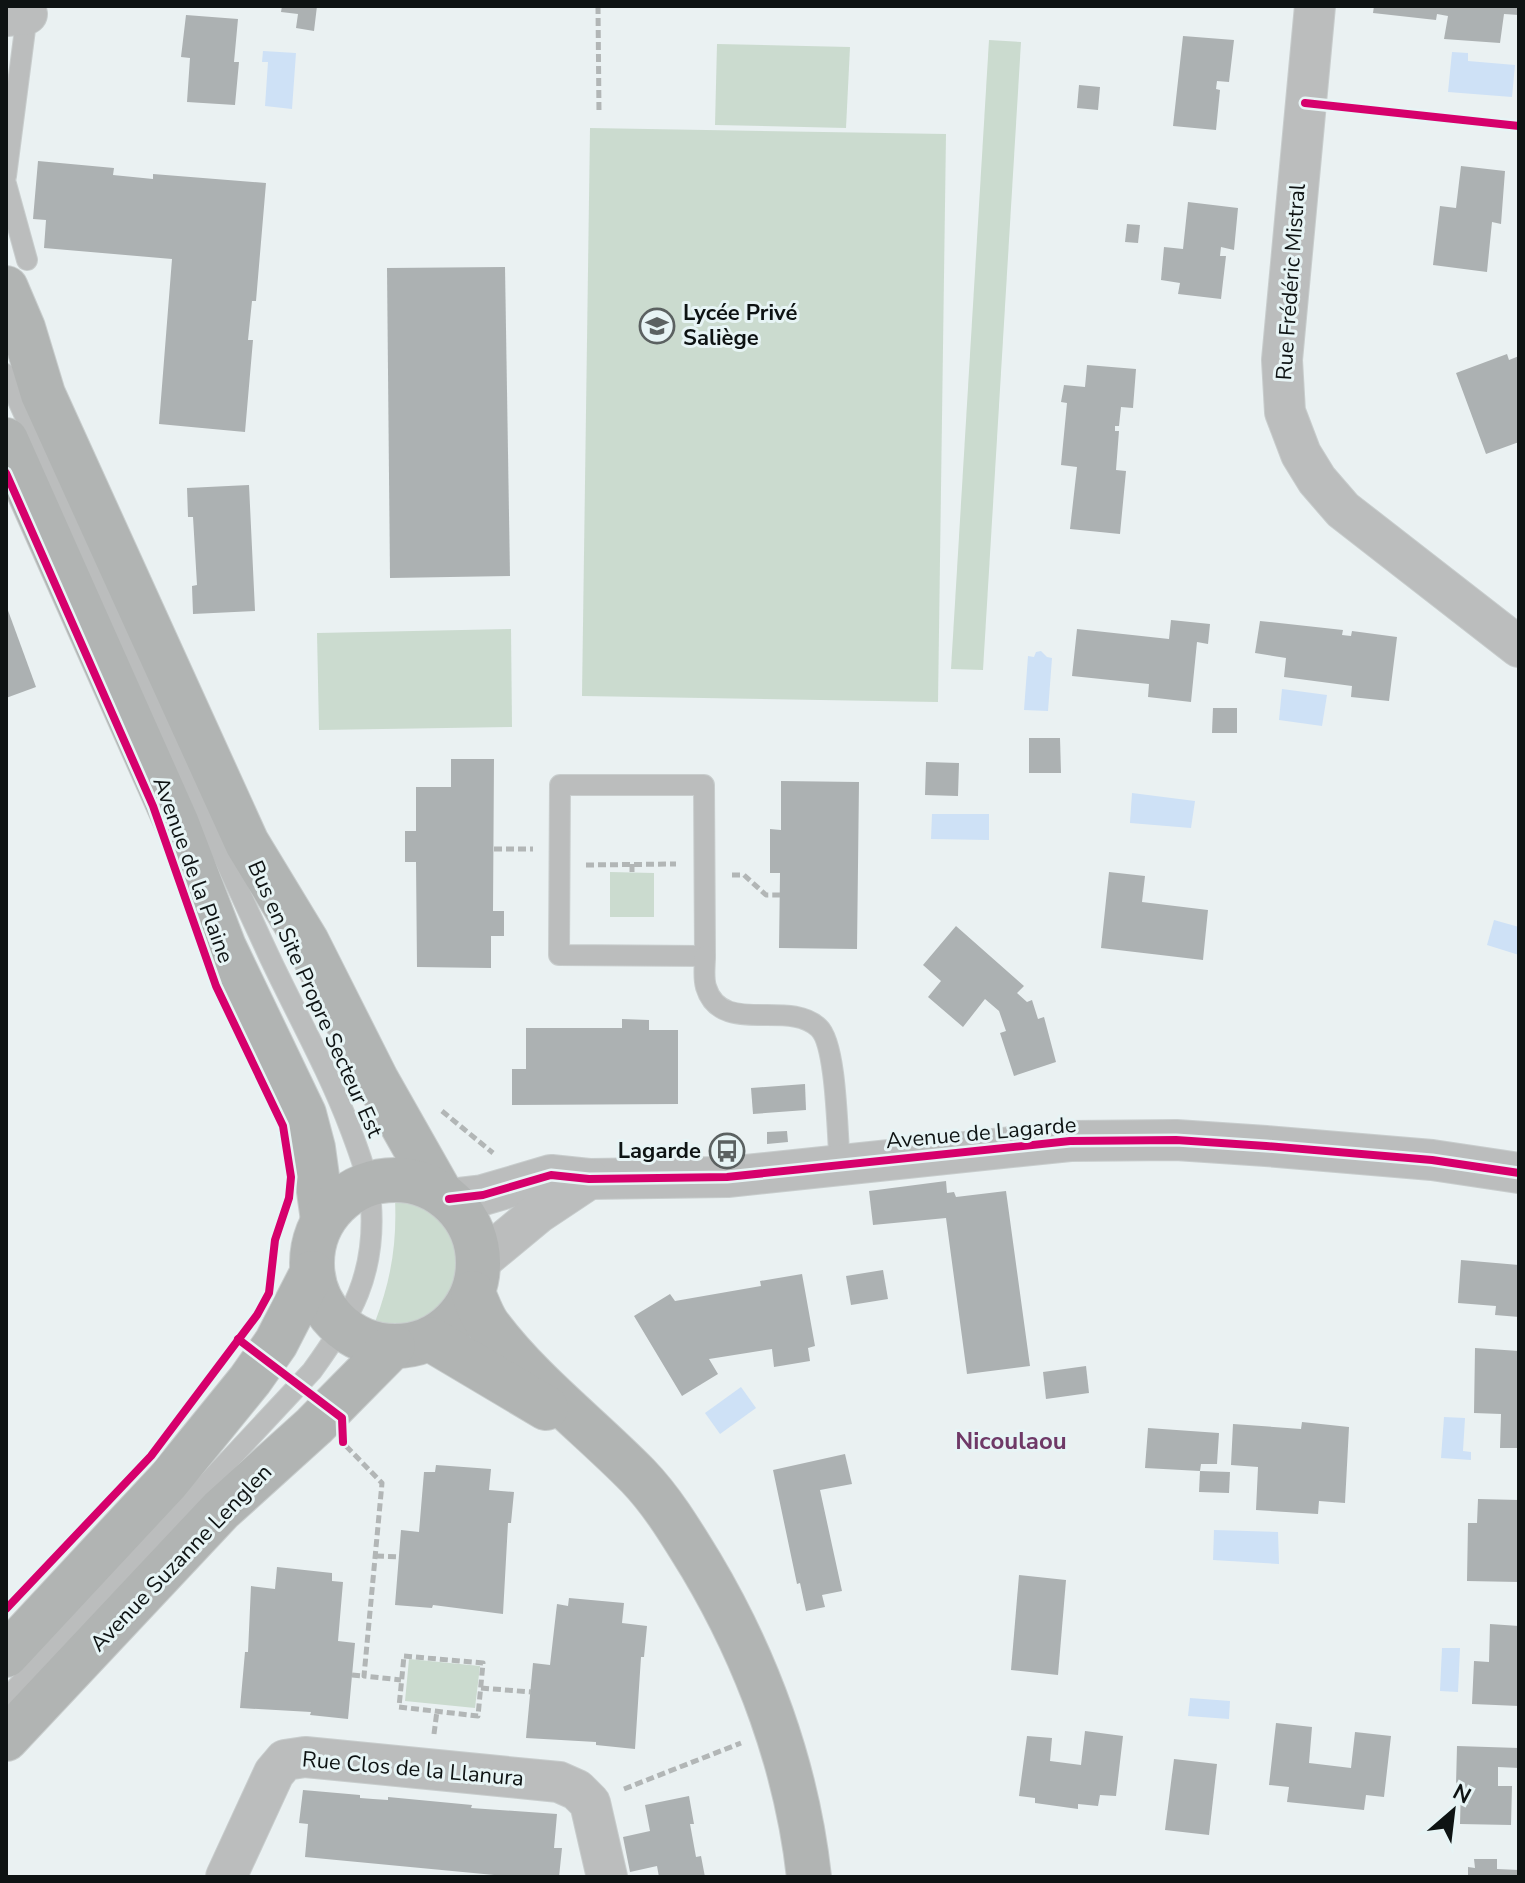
<svg xmlns="http://www.w3.org/2000/svg" width="1525" height="1883" font-family="'Nunito Sans',sans-serif">
<style>
.green{fill:#cbdbcf}
.water{fill:#cee1f6}
.building{fill:#acb1b2}
.lines{fill:none;stroke-linecap:round;stroke-linejoin:round}
.lane-casing{stroke:#c8cdcd;stroke-width:22}
.street-casing{stroke:#c8cdcd;stroke-width:42}
.secondary-casing{stroke:#c8cdcd;stroke-width:46}
.path{stroke:#b2b6b6;stroke-width:5;stroke-dasharray:8 4;stroke-linecap:butt}
.lane{stroke:#bbbdbd;stroke-width:20}
.street{stroke:#bbbdbd;stroke-width:40}
.secondary{stroke:#b1b4b3;stroke-width:44}
.cycleway-casing{stroke:#e7f4f5;stroke-width:13}
.cycleway{stroke:#d6006c;stroke-width:8}
.labels{text-anchor:middle;dominant-baseline:central;stroke-width:6;stroke-linejoin:round;paint-order:stroke}
.street-label{font-size:22px;fill:#0e1313;stroke:#e7f4f5}
.poi-label{font-size:22px;font-weight:bold;fill:#0e1313;stroke:#e7f4f5;text-anchor:start}
.neighbourhood-label{font-size:24px;font-weight:bold;fill:#6f3967;stroke:#e7f4f5}
</style>
<rect width="100%" height="100%" fill="#eaf1f2"/>
<g class="green">
<polygon points="989,40 1021,42 983,670 951,669"/>
<polygon points="717,44 850,47 846,128 715,125"/>
<polygon points="590,128 946,134 938,702 582,696"/>
<polygon points="511,629 512,727 319,730 317,633"/>
<polygon points="610,872 654,873 654,917 610,917"/>
<path d="M395 1199C487 1191 481 1353 375 1322 391 1280 397 1244 395 1199Z"/>
<polygon points="409,1659 480,1666 475,1708 405,1701"/>
</g>
<g class="water">
<polygon points="263,51 296,53 292,109 265,106 268,62 262,62"/>
<polygon points="1452,52 1468,53 1468,61 1515,65 1512,97 1448,92"/>
<polygon points="1041,651 1047,657 1052,658 1048,711 1024,710 1028,656 1034,657 1036,652"/>
<polygon points="1282,689 1327,695 1322,726 1279,720"/>
<polygon points="1132,793 1195,801 1191,828 1130,823"/>
<polygon points="932,814 989,814 989,840 931,839"/>
<polygon points="1494,920 1519,927 1519,955 1487,945"/>
<polygon points="741,1387 756,1408 720,1434 705,1413"/>
<polygon points="1444,1417 1465,1418 1463,1451 1471,1452 1471,1460 1441,1458"/>
<polygon points="1214,1530 1278,1532 1279,1564 1213,1560"/>
<polygon points="1442,1648 1460,1648 1458,1692 1440,1691"/>
<polygon points="1190,1698 1230,1701 1229,1719 1188,1716"/>
</g>
<g class="building">
<polygon points="282,6 317,6 314,31 296,28 298,14 281,12"/>
<polygon points="1374,6 1519,6 1519,15 1504,14 1500,43 1444,39 1448,16 1437,14 1436,20 1373,13"/>
<polygon points="186,15 238,19 234,62 239,62 235,105 187,102 190,58 181,57"/>
<polygon points="1183,36 1234,40 1229,82 1217,81 1216,89 1220,90 1216,130 1173,126"/>
<polygon points="1079,85 1100,87 1098,110 1077,108"/>
<polygon points="38,161 114,168 113,175 153,179 153,174 266,183 256,301 252,301 248,340 253,340 245,432 159,424 172,259 44,248 46,220 33,219"/>
<polygon points="1461,166 1505,171 1501,224 1492,222 1487,272 1433,265 1440,206 1456,208"/>
<polygon points="1188,202 1238,208 1234,250 1221,247 1220,256 1226,256 1221,299 1178,294 1180,283 1161,280 1164,247 1183,249"/>
<polygon points="1127,224 1140,225 1138,243 1125,242"/>
<polygon points="505,267 510,576 390,578 387,268"/>
<polygon points="1507,354 1509,360 1519,356 1519,442 1486,454 1456,373"/>
<polygon points="1087,365 1136,369 1133,408 1121,407 1119,426 1115,426 1115,431 1119,431 1116,470 1126,471 1120,534 1070,529 1077,467 1061,465 1067,403 1061,402 1064,385 1085,387"/>
<polygon points="249,485 255,611 193,614 192,586 197,585 193,517 188,517 187,488"/>
<polygon points="6,605 36,687 6,698"/>
<polygon points="1171,620 1210,624 1208,644 1197,642 1191,702 1148,697 1149,684 1072,676 1077,629 1169,639"/>
<polygon points="1260,621 1343,630 1342,635 1351,636 1352,631 1397,637 1389,701 1351,697 1352,686 1284,677 1286,658 1255,653"/>
<polygon points="1213,708 1237,708 1237,733 1212,733"/>
<polygon points="1029,738 1060,738 1061,773 1029,773"/>
<polygon points="451,759 494,759 493,911 504,911 504,936 491,936 491,968 417,967 416,862 405,862 405,831 416,831 416,787 451,787"/>
<polygon points="926,762 959,763 958,796 925,795"/>
<polygon points="781,781 859,782 857,949 779,948 780,873 770,873 770,829 781,830"/>
<polygon points="1109,872 1145,876 1142,902 1208,910 1203,960 1101,948"/>
<polygon points="956,926 1024,986 1017,993 1027,1002 1032,1000 1038,1019 1044,1017 1056,1062 1014,1076 1000,1033 1006,1031 999,1011 985,999 963,1027 928,997 941,981 923,965"/>
<polygon points="622,1019 649,1020 649,1030 678,1030 678,1104 512,1105 512,1069 526,1069 526,1028 622,1028"/>
<polygon points="805,1084 806,1110 753,1114 751,1088"/>
<polygon points="787,1131 788,1142 767,1144 767,1132"/>
<polygon points="946,1181 947,1193 954,1192 956,1197 1006,1191 1030,1366 967,1374 946,1218 873,1225 869,1191"/>
<polygon points="1461,1260 1519,1265 1519,1317 1495,1315 1496,1306 1458,1303"/>
<polygon points="883,1270 888,1299 851,1305 846,1276"/>
<polygon points="802,1274 815,1346 808,1348 810,1361 774,1367 772,1349 709,1359 718,1374 682,1396 634,1316 670,1294 675,1301 761,1286 760,1281"/>
<polygon points="1475,1348 1519,1351 1519,1448 1500,1448 1501,1414 1474,1413"/>
<polygon points="1086,1366 1089,1393 1046,1399 1043,1372"/>
<polygon points="1302,1422 1349,1427 1345,1503 1319,1501 1318,1514 1256,1510 1258,1467 1231,1465 1233,1424 1301,1429"/>
<polygon points="1148,1428 1219,1433 1217,1464 1201,1464 1200,1471 1145,1468"/>
<polygon points="845,1454 852,1484 820,1490 842,1591 822,1595 825,1607 806,1611 800,1583 797,1584 773,1470"/>
<polygon points="436,1465 491,1469 489,1490 514,1492 511,1523 508,1523 503,1614 433,1605 432,1608 395,1605 401,1530 419,1532 424,1472 435,1472"/>
<polygon points="1200,1471 1230,1472 1229,1493 1199,1492"/>
<polygon points="1478,1499 1519,1500 1519,1582 1467,1581 1468,1523 1477,1523"/>
<polygon points="277,1567 332,1573 332,1581 343,1582 338,1641 355,1643 348,1719 310,1715 311,1712 240,1708 245,1652 248,1652 251,1586 275,1589"/>
<polygon points="1019,1575 1066,1580 1058,1675 1011,1670"/>
<polygon points="569,1598 624,1603 622,1623 647,1626 644,1657 641,1657 635,1749 596,1745 596,1742 526,1738 533,1663 550,1665 557,1604 568,1606"/>
<polygon points="1490,1624 1519,1626 1519,1706 1472,1704 1474,1661 1489,1662"/>
<polygon points="1276,1723 1312,1727 1309,1763 1351,1768 1355,1732 1391,1736 1384,1797 1366,1795 1364,1810 1287,1802 1289,1787 1269,1785"/>
<polygon points="1085,1731 1123,1736 1116,1796 1100,1795 1098,1806 1078,1804 1078,1809 1035,1803 1035,1798 1019,1796 1027,1736 1052,1738 1050,1761 1081,1765"/>
<polygon points="1457,1746 1519,1748 1519,1768 1498,1767 1498,1786 1512,1786 1511,1825 1460,1824 1461,1785 1456,1785"/>
<polygon points="1174,1759 1217,1764 1209,1835 1165,1830"/>
<polygon points="303,1790 360,1795 360,1798 373,1799 388,1800 388,1797 472,1805 471,1808 557,1814 554,1848 562,1848 559,1877 514,1877 305,1857 308,1824 299,1823"/>
<polygon points="689,1796 694,1824 690,1824 696,1857 701,1856 705,1877 659,1877 657,1866 630,1872 623,1837 650,1831 645,1805"/>
<polygon points="1474,1859 1497,1859 1497,1869 1519,1870 1519,1877 1468,1877 1468,1867 1475,1868"/>
</g>
<g class="lines">
<g class="lane-casing">
<g id="lane">
<polyline points="6,176 27,14"/>
<polyline points="6,184 27,260"/>
<path d="M6 374C94 568 180 764 270 958 297 1015 328 1070 350 1128 359 1152 369 1178 371 1204 376 1274 352 1316 312 1371L6 1699"/>
<polygon points="560,785 704,785 705,956 559,955"/>
<path d="M705 956C705 966 703 977 706 987 721 1037 789 998 819 1028 837 1045 837 1136 840 1165"/>
</g>
</g>
<g class="street-casing">
<g id="street">
<polyline points="1315,6 1282,360 1285,412 1301,454 1317,480 1343,510 1519,647"/>
<polyline points="6,16 27,14"/>
<polyline points="449,1199 483,1195 551,1175 589,1179 727,1177 1070,1141 1176,1140 1266,1146 1432,1160 1519,1173"/>
<polyline points="479,1262 538,1213 589,1179"/>
<polyline points="226,1877 274,1773 285,1760 305,1757 559,1782 577,1790 590,1803 607,1877"/>
</g>
</g>
<g class="secondary-casing">
<g id="secondary">
<polyline points="6,288 23,328 43,394 247,843 307,942 376,1079 440,1192"/>
<polyline points="6,440 177,824 224,947 304,1114 313,1148 323,1220"/>
<circle cx="395" cy="1263" r="83"/>
<path d="M473 1293C478 1304 482 1317 489 1326 531 1382 589 1426 638 1476 663 1502 682 1534 701 1565 757 1659 797 1767 809 1877"/>
<polyline points="430,1339 546,1408"/>
<polyline points="6,1655 168,1481 250,1380 276,1343 312,1273"/>
<polyline points="6,1739 221,1510 314,1426 393,1346"/>
</g>
</g>
<g class="path">
<polyline points="598,6 599,113"/>
<polyline points="494,849 533,849"/>
<polyline points="632,864 632,873"/>
<polyline points="586,865 676,864"/>
<polyline points="732,875 744,875 766,895 780,895"/>
<polyline points="442,1111 493,1153"/>
<polyline points="346,1446 382,1483 364,1676 401,1680"/>
<polyline points="376,1556 399,1557"/>
<polygon points="404,1656 483,1663 478,1716 399,1707"/>
<polyline points="352,1675 364,1676"/>
<polyline points="481,1688 531,1692"/>
<polyline points="434,1734 437,1711"/>
<polyline points="624,1789 741,1743"/>
</g>
<use href="#lane" class="lane"/>
<use href="#street" class="street"/>
<use href="#secondary" class="secondary"/>
<g class="cycleway-casing">
<g id="cycleway">
<polyline points="1305,103 1519,126"/>
<polyline points="6,473 153,806 216,986 283,1126 291,1177 289,1198 275,1240 269,1293 257,1315 151,1456 6,1609"/>
<polyline points="449,1199 483,1195 551,1175 589,1179 727,1177 1070,1141 1176,1140 1266,1146 1432,1160 1519,1173"/>
<polyline points="238,1339 342,1418 343,1442"/>
</g>
</g>
<use href="#cycleway" class="cycleway"/>
</g>
<defs>
<g id="school-ring" transform="scale(1.8)"><circle r="9.5" fill="#e7f4f5" stroke="#5b6161" stroke-width="1.5"/><path d="M0-5L7-2L0 1L-7-2ZM-4 1L0 2.5L4 1V4Q0 6-4 4Z" fill="#5b6161"/></g>
<g id="bus-ring" transform="scale(1.8)"><circle r="9.5" fill="#e7f4f5" stroke="#5b6161" stroke-width="1.5"/><path d="M-5-6H5V4H4V6H2V4H-2V6H-4V4H-5ZM-3.5-4V0h7V-4ZM-3.5 1.2v1.5H-2V1.2ZM2 1.2v1.5H3.5V1.2Z" fill="#5b6161"/></g>
</defs>
<g fill-rule="evenodd">
<use href="#school-ring" x="657" y="326"/>
<use href="#bus-ring" x="727" y="1151"/>
</g>
<g class="labels">
<g class="street-label">
<text transform="translate(1291 282) rotate(-86)">Rue Frédéric Mistral</text>
<text transform="translate(193 870) rotate(70)">Avenue de la Plaine</text>
<text transform="translate(315 999) rotate(66)">Bus en Site Propre Secteur Est</text>
<text transform="translate(981 1133) rotate(-5)">Avenue de Lagarde</text>
<text transform="translate(181 1558) rotate(-46)">Avenue Suzanne Lenglen</text>
<text transform="translate(413 1769) rotate(5)">Rue Clos de la Llanura</text>
</g>
<g class="poi-label">
<text x="683" y="313">Lycée Privé<tspan x="683" dy="25">Saliège</tspan></text>
<text x="701" y="1151" text-anchor="end">Lagarde</text>
</g>
<g class="neighbourhood-label">
<text x="1011" y="1441">Nicoulaou</text>
</g>
</g>
<rect width="1525" height="1883" fill="none" stroke="#0e1313" stroke-width="16"/>
<g transform="translate(1453 1811) rotate(28)" stroke="#e7f4f5" stroke-width="6" paint-order="stroke">
<path d="M0-6L14 30L0 20L-14 30Z" fill="#0e1313"/>
<text y="-12" font-size="22" font-weight="bold" text-anchor="middle" fill="#0e1313">N</text>
</g>
</svg>
